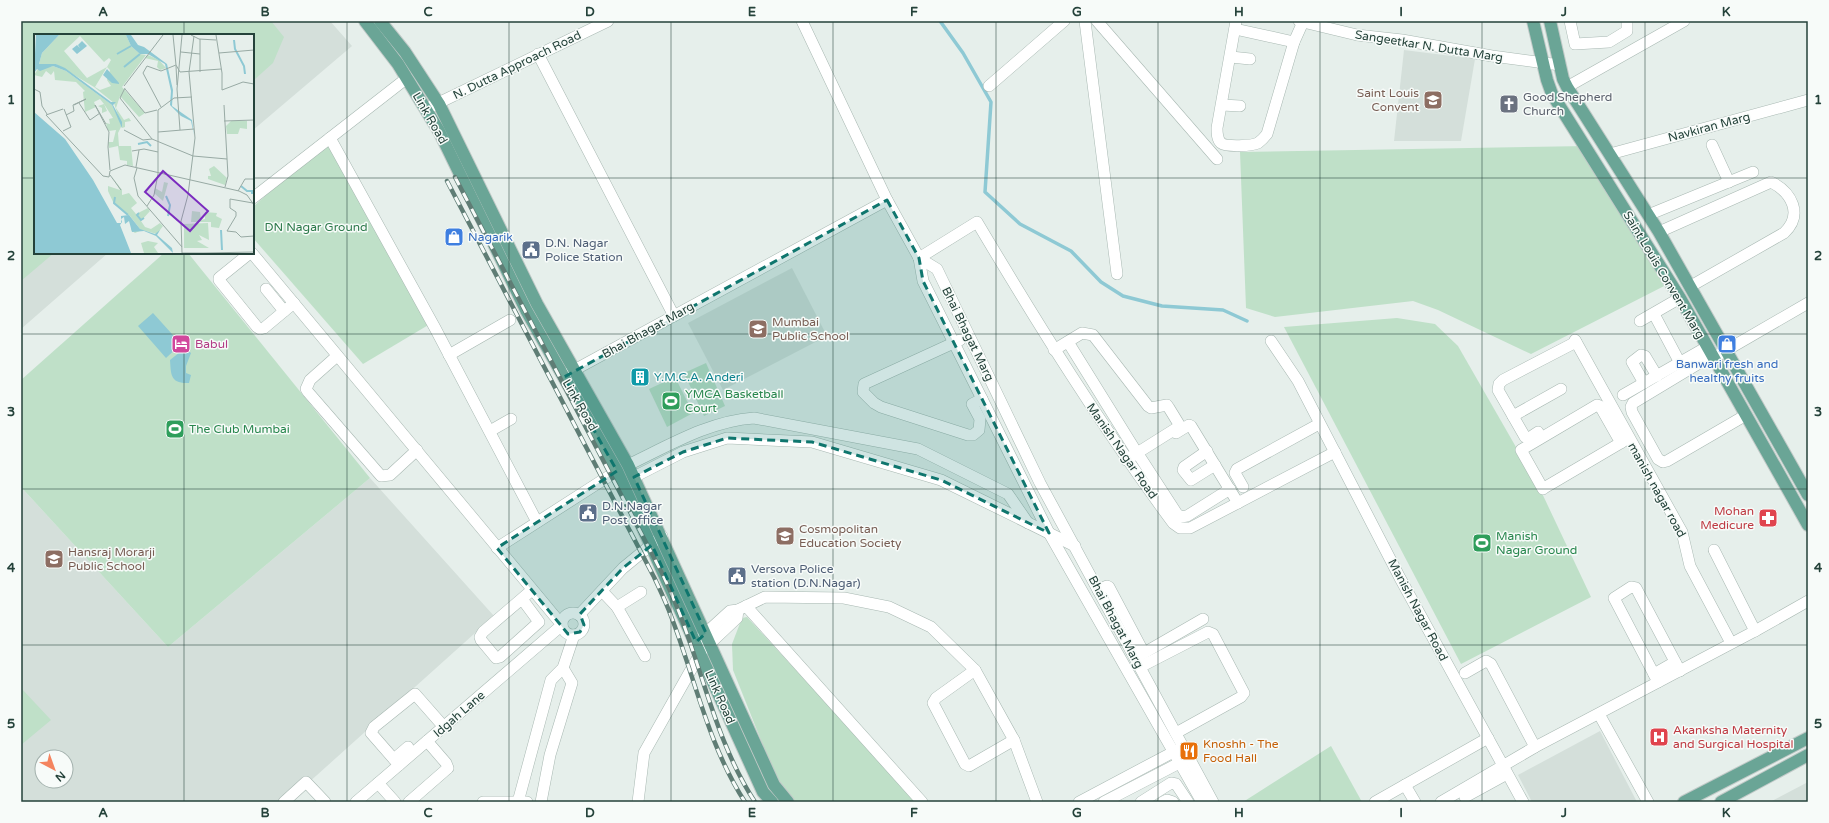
<svg xmlns="http://www.w3.org/2000/svg" width="1829" height="823" font-family="'Varela Round',sans-serif">
<style>
.built{fill:#d4dfda;fill-rule:evenodd}
.green{fill:#bfe0c8}
.water{fill:#8ec9d4}
.lines{fill:none;stroke-linecap:round;stroke-linejoin:round}
.stream{stroke:#8ec9d4;stroke-width:3.5}
.minor-casing{stroke:#a8b8b2;stroke-width:12}
.major-casing{stroke:#c2cac8;stroke-width:14}
.minor{stroke:#fff;stroke-width:11}
.major{stroke:#6aa596;stroke-width:12}
.rail-casing{stroke:#5f7d75;stroke-width:4.5}
.rail{stroke:#f7fbf9;stroke-width:3;stroke-dasharray:9;stroke-linecap:butt}
.marked{fill:#0f766e;fill-opacity:0.2;stroke:#0f766e;stroke-width:3;stroke-dasharray:8 5;stroke-linejoin:round}
.grid{fill:none;stroke:#24423a;stroke-width:1;stroke-opacity:0.55}
.labels{text-anchor:middle;dominant-baseline:central;stroke-width:3;stroke-linejoin:round;paint-order:stroke}
.street-label{font-size:12px;fill:#24423a;stroke:#f7fbf9}
.education-label{font-size:12px;fill:#785e54;stroke:#f7fbf9;text-anchor:start}
.worship-label{font-size:12px;fill:#5b616d;stroke:#f7fbf9;text-anchor:start}
.park-label{font-size:12px;fill:#2d7a4b;stroke:#f7fbf9}
.shop-label{font-size:12px;fill:#366cbe;stroke:#f7fbf9;text-anchor:start}
.service-label{font-size:12px;fill:#4e5e75;stroke:#f7fbf9;text-anchor:start}
.hotel-label{font-size:12px;fill:#b23c85;stroke:#f7fbf9;text-anchor:start}
.culture-label{font-size:12px;fill:#0d838f;stroke:#f7fbf9;text-anchor:start}
.leisure-label{font-size:12px;fill:#27864d;stroke:#f7fbf9;text-anchor:start}
.health-label{font-size:12px;fill:#be3a42;stroke:#f7fbf9;text-anchor:end}
.food-label{font-size:12px;fill:#c56008;stroke:#f7fbf9;text-anchor:start}
.inset-river{fill:none;stroke:#8ec9d4;stroke-width:2}
.inset-road{fill:none;stroke:#98aaa4;stroke-width:1}
.view{fill:#7b2cbf;fill-opacity:0.15;stroke:#7b2cbf;stroke-width:2}
.inset-edge{fill:none;stroke:#24423a;stroke-width:2}
.neatline{fill:none;stroke:#24423a;stroke-width:1.5}
.grid-label{font-size:13px;text-anchor:middle;font-weight:bold;fill:#24423a}
</style>
<rect width="100%" height="100%" fill="#e6efeb"/>
<g class="built">
<polygon points="21,21 330,21 352,46 253,130 253,35 35,35 35,253 108,253 21,329"/>
<polygon points="1404,50 1475,59 1461,141 1394,141"/>
<polygon points="792,268 827,336 723,390 688,323"/>
<path d="M370 478 494 616 287 802H21V487L168 647ZM42 757H66V781H42Z"/>
<polygon points="1600,731 1637,802 1532,802 1518,775"/>
<polygon points="1808,782 1808,802 1770,802"/>
</g>
<g class="green">
<polygon points="21,21 271,21 284,37 273,63 253,81 253,35 35,35 35,253 54,253 21,281"/>
<polygon points="330,138 430,324 363,364 253,238 253,207"/>
<polygon points="1588,146 1672,282 1531,354 1438,310 1413,301 1275,317 1246,308 1240,152"/>
<polygon points="164,253 188,253 370,478 168,647 21,487 21,380"/>
<polygon points="1397,318 1435,324 1458,346 1540,489 1591,597 1461,664 1284,327"/>
<polygon points="706,363 725,406 704,416 684,373"/>
<polygon points="675,377 693,413 667,427 649,389"/>
<polygon points="747,617 917,802 795,802 776,778 733,670 732,644 742,618"/>
<polygon points="21,688 51,720 21,745"/>
<polygon points="1331,746 1362,802 1243,802"/>
</g>
<g class="water">
<polygon points="153,313 181,344 166,358 138,326"/>
<path d="M185 348 191 353 186 366V373L191 375 189 383C170 384 171 374 170 360Z"/>
</g>
<g class="lines">
<polyline class="stream" points="940,21 963,53 991,102 985,192 1020,224 1071,251 1101,282 1123,296 1162,306 1223,310 1247,321"/>
<g class="minor-casing">
<g id="minor">
<polyline points="802,21 887,200"/>
<polyline points="1085,21 1117,274"/>
<polyline points="1097,21 1217,159"/>
<path d="M1236 21 1217 128C1217 133 1217 139 1221 143 1226 147 1252 146 1258 143 1262 140 1264 138 1267 134L1294 42 1303 22"/>
<polyline points="1299,21 1357,35 1402,40 1492,56 1560,65"/>
<polyline points="1570,21 1575,44 1609,42 1627,31 1627,21"/>
<polyline points="1235,29 1294,42"/>
<polyline points="538,54 674,316"/>
<polyline points="1231,57 1250,59"/>
<polyline points="989,86 1064,21"/>
<polyline points="1567,87 1684,21"/>
<polyline points="1222,105 1240,106"/>
<polyline points="426,109 608,21"/>
<polyline points="330,138 435,328 537,522"/>
<polyline points="1712,145 1729,182"/>
<polyline points="1610,154 1808,100"/>
<polyline points="253,198 407,78"/>
<polyline points="1648,215 1753,172"/>
<path d="M1659 232 1771 182C1791 192 1804 214 1784 233L1691 286"/>
<polyline points="250,253 219,278 219,280 257,327 260,329 264,328 294,303"/>
<polyline points="252,253 562,625 356,802"/>
<polyline points="919,258 923,281 1049,533 1202,802"/>
<path d="M919 258 977 222C1039 326 1101 426 1173 523L1180 528H1190L1335 452"/>
<polyline points="266,289 284,311"/>
<polyline points="1654,314 1680,363"/>
<polyline points="1640,321 1680,298"/>
<polyline points="960,340 864,384 863,392 874,403 881,407 968,435 973,435 979,430 980,419 972,404 982,399"/>
<polyline points="1575,340 1682,532 1690,566 1731,643"/>
<polyline points="1271,341 1298,381 1400,578 1523,802"/>
<polyline points="1068,342 1137,453"/>
<polyline points="1054,350 1082,333 1093,335 1148,406 1151,408 1167,405 1169,408 1180,426 1126,460"/>
<polyline points="449,355 510,320"/>
<polyline points="337,356 310,380 306,389 308,392 381,476 390,475 417,450"/>
<polyline points="567,374 887,200 919,258 937,269 1040,483 1213,802"/>
<polyline points="1644,383 1632,362 1641,355 1645,356 1657,376"/>
<polyline points="1623,395 1707,347"/>
<polyline points="1746,415 1667,461 1663,462 1658,459 1632,412 1631,407 1633,403 1706,359 1713,358 1808,303"/>
<polyline points="1513,416 1561,389"/>
<polyline points="490,431 511,419"/>
<polyline points="1538,432 1529,438 1525,437 1498,390 1499,384 1503,380 1576,342"/>
<polyline points="1176,433 1189,425 1191,426 1238,503"/>
<polyline points="1621,443 1600,406 1597,405 1521,450 1543,489 1544,488 1629,438"/>
<polyline points="1207,451 1184,467 1183,470 1191,480 1215,465"/>
<polyline points="1140,457 1177,514 1181,517 1187,516 1230,489"/>
<path d="M628 465C668 446 709 421 754 418L918 449 1008 494 1028 523"/>
<polyline points="634,477 683,452 727,438 812,442 941,480 1075,546"/>
<polyline points="1243,487 1235,473 1237,469 1319,424"/>
<polyline points="497,548 617,471"/>
<polyline points="1714,550 1755,631"/>
<polyline points="1098,590 1107,586 1109,587 1144,653"/>
<polyline points="602,591 617,607 645,656"/>
<polyline points="522,599 539,622 500,657 496,658 481,640 480,637 483,632 532,590"/>
<polyline points="746,606 922,802"/>
<polyline points="617,607 641,592"/>
<circle cx="573" cy="624" r="11"/>
<polyline points="579,615 623,568 662,536"/>
<polyline points="696,642 730,611 738,610 765,597 844,598 889,607 931,627 975,670 1014,740 1037,802"/>
<polyline points="1137,657 1203,619"/>
<polyline points="1140,667 1208,632 1213,634 1244,693 1241,697 1176,733"/>
<polyline points="975,670 936,698 933,703 965,764 969,766 1014,740"/>
<polyline points="1465,673 1486,661 1491,664 1535,747"/>
<polyline points="1654,674 1675,662"/>
<polyline points="1658,682 1614,598 1631,587 1636,588 1680,671"/>
<polyline points="1599,714 1648,802"/>
<polyline points="394,759 408,747"/>
<polyline points="399,765 371,733 374,727 415,694 444,727"/>
<polyline points="378,783 395,802"/>
<polyline points="1405,785 1415,802"/>
<polyline points="1465,797 1507,774"/>
<polyline points="284,802 306,782 325,802"/>
<polyline points="409,802 448,768 446,763 427,741"/>
<polyline points="483,802 527,802"/>
<polyline points="518,802 551,680 563,668 574,635"/>
<polyline points="541,802 550,755 572,683 563,668"/>
<polyline points="638,802 644,753 701,652 737,618 738,610"/>
<polyline points="1079,802 1179,749"/>
<polyline points="1104,802 1187,759"/>
<polyline points="1141,802 1171,783 1176,784 1188,802"/>
<polyline points="1163,802 1167,800 1173,802"/>
<polyline points="1375,802 1488,738"/>
<polyline points="1441,802 1535,747 1755,631 1808,601"/>
</g>
</g>
<g class="major-casing">
<g id="major">
<polyline points="365,21 398,64 439,131 526,310 617,471 763,792 772,802"/>
<polyline points="380,21 405,52 439,104 537,304 628,465 774,785 788,802"/>
<polyline points="1533,21 1547,80 1552,94 1680,298 1808,525"/>
<polyline points="1550,21 1563,79 1567,87 1659,232 1808,495"/>
<polyline points="1684,802 1808,738"/>
<polyline points="1721,802 1808,755"/>
</g>
</g>
<use href="#minor" class="minor"/>
<use href="#major" class="major"/>
<g class="rail-casing">
<g id="rail">
<path d="M455 177 662 573C668 586 674 599 679 612 704 676 717 744 755 802"/>
<path d="M447 181 654 577C660 590 666 602 671 616 695 678 708 745 745 802"/>
</g>
</g>
<use href="#rail" class="rail"/>
</g>
<path class="marked" d="M887 200 919 258 923 281 1049 533 941 480 812 442 727 438 683 452 634 477 706 633 696 642 652 545 623 568 580 614 584 625 580 632 568 634 497 548 617 471 564 377Z"/>
<path class="grid" d="M184 21V35M347 21V802M509 21V802M671 21V802M833 21V802M996 21V802M1158 21V802M1320 21V802M1482 21V802M1645 21V802M21 178H35M253 178H1808M184 253V802M21 334H1808M21 489H1808M21 645H1808"/>
<defs>
<g id="school-square" transform="scale(1)"><rect x="-9" y="-9" width="18" height="18" rx="4" fill="#8d6e63" stroke="#f7fbf9"/><path d="M0-5L7-2L0 1L-7-2ZM-4 1L0 2.5L4 1V4Q0 6-4 4Z" fill="#fff"/></g>
<g id="church-square" transform="scale(1)"><rect x="-9" y="-9" width="18" height="18" rx="4" fill="#6b7280" stroke="#f7fbf9"/><path d="M-1.2-6h2.4v3.5h3.3v2.4h-3.3V6h-2.4V-.1h-3.3v-2.4h3.3Z" fill="#fff"/></g>
<g id="shop-square" transform="scale(1)"><rect x="-9" y="-9" width="18" height="18" rx="4" fill="#3f7fe0" stroke="#f7fbf9"/><path d="M-5-2.5h2.3a2.7 3.5 0 0 1 5.4 0H5L5.5 6h-11ZM-1.5-2.5h3a1.5 2.3 0 0 0-3 0Z" fill="#fff"/></g>
<g id="civic-square" transform="scale(1)"><rect x="-9" y="-9" width="18" height="18" rx="4" fill="#5c6f8a" stroke="#f7fbf9"/><path d="M-.6-6.5H3V-4.5H.6V-3L4-1V1h2V6H-6V1h2V-1L-.6-3ZM-1.2 2.5V6h2.4V2.5Z" fill="#fff"/></g>
<g id="hotel-square" transform="scale(1)"><rect x="-9" y="-9" width="18" height="18" rx="4" fill="#d1479c" stroke="#f7fbf9"/><path d="M-6-4.5h1.5V1H6V5H4.5V3h-9V5H-6ZM-4 0a1.8 1.8 0 1 1 3.6 0ZM.5 0V-2.5h3Q6-2.5 6 0Z" fill="#fff"/></g>
<g id="building-square" transform="scale(1)"><rect x="-9" y="-9" width="18" height="18" rx="4" fill="#0f9aa8" stroke="#f7fbf9"/><path d="M-4-6H4V6H1V3H-1V6H-4ZM-2.5-4.3h1.7v1.8h-1.7ZM.8-4.3h1.7v1.8H.8ZM-2.5-1h1.7V.8h-1.7ZM.8-1h1.7V.8H.8Z" fill="#fff"/></g>
<g id="stadium-square" transform="scale(1)"><rect x="-9" y="-9" width="18" height="18" rx="4" fill="#2e9e5b" stroke="#f7fbf9"/><path d="M0-5a6.5 5 0 1 0 0 10a6.5 5 0 1 0 0-10ZM-3.5-1.8h7v3.6h-7Z" fill="#fff"/></g>
<g id="pharmacy-square" transform="scale(1)"><rect x="-9" y="-9" width="18" height="18" rx="4" fill="#e0444e" stroke="#f7fbf9"/><path d="M-2-6h4v4h4v4h-4v4h-4v-4h-4v-4h4Z" fill="#fff"/></g>
<g id="hospital-square" transform="scale(1)"><rect x="-9" y="-9" width="18" height="18" rx="4" fill="#e0444e" stroke="#f7fbf9"/><path d="M-5-5h3v3.5h4V-5h3V5h-3V1.5h-4V5h-3Z" fill="#fff"/></g>
<g id="restaurant-square" transform="scale(1)"><rect x="-9" y="-9" width="18" height="18" rx="4" fill="#e8710a" stroke="#f7fbf9"/><path d="M-5-6h1v4h1v-4h1v4h1v-4h1v5L-1.5 .5V6h-2V.5L-5-1ZM5-6V6H3V1.5H1.5Q1.5-4 5-6Z" fill="#fff"/></g>
</defs>
<g fill-rule="evenodd">
<use href="#school-square" x="1433" y="100"/>
<use href="#church-square" x="1509" y="104"/>
<use href="#shop-square" x="454" y="237"/>
<use href="#civic-square" x="531" y="250"/>
<use href="#school-square" x="758" y="329"/>
<use href="#hotel-square" x="181" y="344"/>
<use href="#shop-square" x="1727" y="344"/>
<use href="#building-square" x="640" y="377"/>
<use href="#stadium-square" x="671" y="401"/>
<use href="#stadium-square" x="175" y="429"/>
<use href="#civic-square" x="588" y="513"/>
<use href="#pharmacy-square" x="1768" y="518"/>
<use href="#school-square" x="785" y="536"/>
<use href="#stadium-square" x="1482" y="543"/>
<use href="#school-square" x="54" y="559"/>
<use href="#civic-square" x="737" y="576"/>
<use href="#hospital-square" x="1659" y="737"/>
<use href="#restaurant-square" x="1189" y="751"/>
</g>
<g class="labels">
<g class="street-label">
<text transform="translate(1429 46) rotate(9)">Sangeetkar N. Dutta Marg</text>
<text transform="translate(517 65) rotate(-26)">N. Dutta Approach Road</text>
<text transform="translate(430 118) rotate(60)">Link Road</text>
<text transform="translate(1709 127) rotate(-15)">Navkiran Marg</text>
<text transform="translate(1664 275) rotate(59)">Saint Louis Convent Marg</text>
<text transform="translate(648 330) rotate(-29)">Bhai Bhagat Marg</text>
<text transform="translate(968 334) rotate(64)">Bhai Bhagat Marg</text>
<text transform="translate(580 405) rotate(60)">Link Road</text>
<text transform="translate(1122 451) rotate(55)">Manish Nagar Road</text>
<text transform="translate(1657 490) rotate(61)">manish nagar road</text>
<text transform="translate(1418 610) rotate(62)">Manish Nagar Road</text>
<text transform="translate(1116 622) rotate(62)">Bhai Bhagat Marg</text>
<text transform="translate(720 697) rotate(66)">Link Road</text>
<text transform="translate(459 714) rotate(-41)">Idgah Lane</text>
</g>
<g class="education-label">
<text x="1419" y="93" text-anchor="end">Saint Louis<tspan x="1419" dy="14">Convent</tspan></text>
<text x="772" y="322">Mumbai<tspan x="772" dy="14">Public School</tspan></text>
<text x="799" y="529">Cosmopolitan<tspan x="799" dy="14">Education Society</tspan></text>
<text x="68" y="552">Hansraj Morarji<tspan x="68" dy="14">Public School</tspan></text>
</g>
<g class="worship-label">
<text x="1523" y="97">Good Shepherd<tspan x="1523" dy="14">Church</tspan></text>
</g>
<g class="park-label">
<text x="316" y="227">DN Nagar Ground</text>
</g>
<g class="shop-label">
<text x="468" y="237">Nagarik</text>
<text x="1727" y="364" text-anchor="middle">Banwari fresh and<tspan x="1727" dy="14">healthy fruits</tspan></text>
</g>
<g class="service-label">
<text x="545" y="243">D.N. Nagar<tspan x="545" dy="14">Police Station</tspan></text>
<text x="602" y="506">D.N.Nagar<tspan x="602" dy="14">Post office</tspan></text>
<text x="751" y="569">Versova Police<tspan x="751" dy="14">station (D.N.Nagar)</tspan></text>
</g>
<g class="hotel-label">
<text x="195" y="344">Babul</text>
</g>
<g class="culture-label">
<text x="654" y="377">Y.M.C.A. Anderi</text>
</g>
<g class="leisure-label">
<text x="685" y="394">YMCA Basketball<tspan x="685" dy="14">Court</tspan></text>
<text x="189" y="429">The Club Mumbai</text>
<text x="1496" y="536">Manish<tspan x="1496" dy="14">Nagar Ground</tspan></text>
</g>
<g class="health-label">
<text x="1754" y="511">Mohan<tspan x="1754" dy="14">Medicure</tspan></text>
<text x="1673" y="730" text-anchor="start">Akanksha Maternity<tspan x="1673" dy="14">and Surgical Hospital</tspan></text>
</g>
<g class="food-label">
<text x="1203" y="744">Knoshh - The<tspan x="1203" dy="14">Food Hall</tspan></text>
</g>
</g>
<g transform="translate(34 34)">
<rect width="220" height="220" fill="#e6efeb"/>
<path d="M25 1H92L97 12 106 20 112 21 88 53 111 79 105 83 86 62 82 74 90 86 95 84 97 87 91 88V93L88 94 80 69 60 53 22 30H5L8 19ZM46 2 70 28 75 24 77 26 73 33 76 36 73 46 77 52 66 56 61 53 73 33 53 44 30 17ZM114 21 125 26 132 34 126 36 123 33 124 27 111 24ZM19 32 32 37 78 71 88 91 84 99 85 112H97L99 132 93 131V127L86 126 84 112 75 114 74 108H79L82 96 75 97 73 94 72 89 76 90 75 85 79 84 70 70 73 77 68 79V74L64 72 70 70 66 65 60 68 62 73 51 78 49 58 51 57 42 48 21 46 20 37 17 41 12 37 8 43 0 41 4 35ZM197 87H213V95L206 94 204 100H193L192 92ZM180 132 193 144 191 151 174 145V142H177L175 135ZM78 143 88 156V161L95 159 103 169 97 174 102 180 114 174 116 177 107 187 111 193 117 195 126 189 129 192 123 200 108 196 101 199 97 196V190L106 195 96 182 80 170 74 157V152L86 156ZM130 148 134 149 129 167 120 159 121 154 128 158ZM158 177 166 178 167 186 171 185V178L183 179 182 182 188 185 185 194 177 193V188H157ZM150 190 174 189 175 206 165 201 168 206 163 207 175 214H150ZM114 207 124 209 120 213 124 219H110L107 209Z" fill="#bfe0c8" fill-rule="evenodd"/>
<path d="M2 1H25L8 19 5 30H22L31 34 77 68H82L79 71 88 88V94L78 71 32 37 19 32 6 37 3 35 0 39ZM92 1H97L104 11 110 13 133 30 139 56 138 72 158 86 160 101 157 87 147 82 136 71 137 57 131 30 114 20H106L97 12ZM48 7 53 12 43 20 38 15 43 11 46 14 44 11ZM73 35 85 49V50L78 49 69 41ZM0 78 31 105 59 146 83 189H87V182L95 181 106 195 121 200 126 196 123 201 138 214 139 219 122 202 110 197 98 198 95 187 91 190 90 183 87 185 88 188 86 191 97 219H0Z" fill="#8ec9d4"/>
<path class="inset-river" d="M200 6 201 15 210 32 211 40M83 20 97 12M90 33 106 20M104 110 113 108 117 112M207 152 213 157H218V160M132 162 136 171 134 182M81 163 80 169 94 181M105 179 103 181 107 186 110 184M187 196 188 216"/>
<path class="inset-road" d="M139 1 142 31M157 1 165 5 182 6M182 1 188 39V56L209 48 220 50M147 18 166 20M185 19 220 16M113 32 127 37 142 31 146 38 187 35M113 32 109 39 127 73M142 32 143 51M166 38V5M90 52 129 1M91 54 86 64 118 105M0 55 6 58 8 72 13 80M91 55 111 79 123 76M45 69 56 86 66 79M190 71 194 142 191 153M29 75 12 81 69 142 75 143 76 137 91 131 205 157 213 161 220 171M32 81 40 77 39 71 52 65 40 71M190 87 220 86M72 90 61 71 75 98 74 113 76 136M90 96 109 106 118 105 159 122 193 125M146 96 143 55 148 1M29 97 37 93 30 75M124 98 160 95M98 117 110 115 124 118M102 133 105 116M103 134 100 144 104 162 148 213M76 141 87 156M204 157 211 145H220M219 169 196 165V174L202 178V182L193 197 202 198 207 203 220 202M113 172 120 161 124 140V76L140 64 158 63M148 219 147 187 154 161 161 104 155 38 160 2M148 219H170M170 219 220 218"/>
<path class="view" d="M129 137 174 177 156 197 111 158Z"/>
<rect width="220" height="220" class="inset-edge"/>
</g>
<rect width="1829" height="823" fill="none" stroke="#f7fbf9" stroke-width="44"/>
<g transform="translate(54 769) rotate(139)"><circle r="19" fill="#f7fbf9" stroke="#a3b1ad"/>
<path d="M0-3L7 15L0 10L-7 15Z" fill="#f4845f"/>
<text y="-6" font-size="11" font-weight="bold" text-anchor="middle" fill="#24423a">N</text>
</g>
<rect x="22" y="22" width="1785" height="779" class="neatline"/>
<g class="grid-label">
<text x="103" y="16">A</text>
<text x="265" y="16">B</text>
<text x="428" y="16">C</text>
<text x="590" y="16">D</text>
<text x="752" y="16">E</text>
<text x="914" y="16">F</text>
<text x="1077" y="16">G</text>
<text x="1239" y="16">H</text>
<text x="1401" y="16">I</text>
<text x="1564" y="16">J</text>
<text x="1726" y="16">K</text>
<text x="11" y="104">1</text>
<text x="1818" y="104">1</text>
<text x="11" y="260">2</text>
<text x="1818" y="260">2</text>
<text x="11" y="416">3</text>
<text x="1818" y="416">3</text>
<text x="11" y="572">4</text>
<text x="1818" y="572">4</text>
<text x="11" y="728">5</text>
<text x="1818" y="728">5</text>
<text x="103" y="817">A</text>
<text x="265" y="817">B</text>
<text x="428" y="817">C</text>
<text x="590" y="817">D</text>
<text x="752" y="817">E</text>
<text x="914" y="817">F</text>
<text x="1077" y="817">G</text>
<text x="1239" y="817">H</text>
<text x="1401" y="817">I</text>
<text x="1564" y="817">J</text>
<text x="1726" y="817">K</text>
</g>
</svg>
